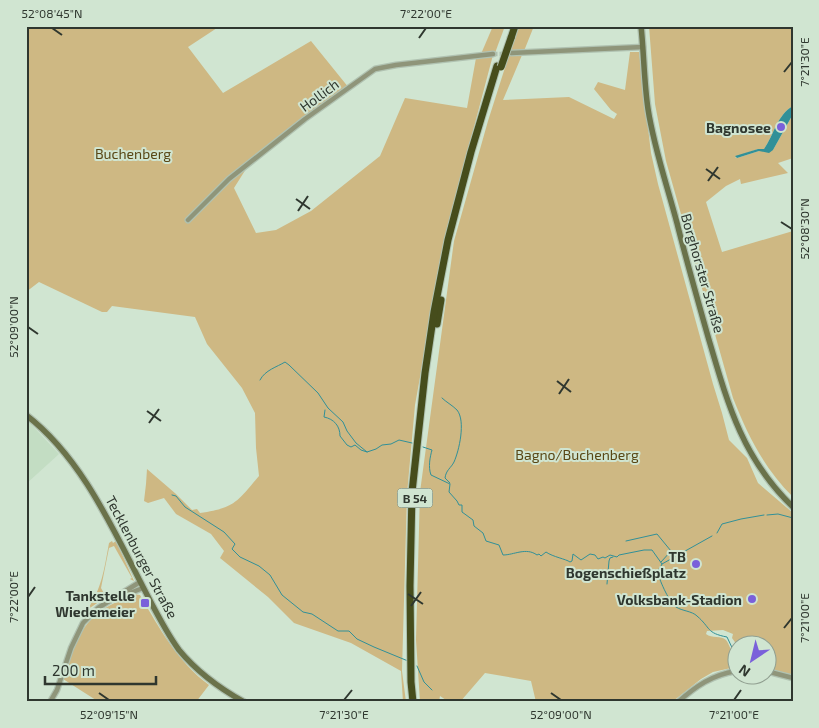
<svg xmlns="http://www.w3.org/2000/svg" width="819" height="728" font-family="'Exo 2',sans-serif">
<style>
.built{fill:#c3ddc3}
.green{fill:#ceb883}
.water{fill:#319098}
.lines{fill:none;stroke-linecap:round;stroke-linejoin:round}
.stream{stroke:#319098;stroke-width:1}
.minor-tunnel{stroke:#b0c2b1;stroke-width:4.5;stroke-dasharray:4.5 2;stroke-linecap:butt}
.minor-casing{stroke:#b0c2b1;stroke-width:7}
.secondary-casing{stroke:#b0c2b1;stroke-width:8}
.trunk-casing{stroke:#b0c2b1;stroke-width:9}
.minor{stroke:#8f957a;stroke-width:4.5}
.secondary{stroke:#6a724a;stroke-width:5.5}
.trunk{stroke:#464d1c;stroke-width:7}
.trunk-bridge-casing{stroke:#b0c2b1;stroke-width:9;stroke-linecap:butt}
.trunk-bridge{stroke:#464d1c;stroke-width:7}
.ticks{fill:none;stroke:#2f372f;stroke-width:2}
.poi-dot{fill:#7a60da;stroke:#d0e5d1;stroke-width:2}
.labels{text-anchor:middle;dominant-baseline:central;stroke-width:4;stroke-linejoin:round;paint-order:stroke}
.shield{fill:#d0e5d1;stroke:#5f6b60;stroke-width:1}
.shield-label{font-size:12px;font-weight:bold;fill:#2f372f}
.street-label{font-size:14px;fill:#2f372f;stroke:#d0e5d1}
.poi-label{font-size:14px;font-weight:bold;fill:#2f372f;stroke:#d0e5d1;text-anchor:end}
.park-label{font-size:14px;fill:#584614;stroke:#d0e5d1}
.neatline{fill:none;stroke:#2f372f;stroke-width:2}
.ticks-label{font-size:12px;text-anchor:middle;fill:#2f372f}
</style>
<rect width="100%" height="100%" fill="#d0e5d1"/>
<polygon class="built" points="26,419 59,454 26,484"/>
<g class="green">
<path d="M26 26H220L188 47 223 93 311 41 349 88 305 119 246 169 234 188 256 233 276 230 311 211 380 156 405 98 467 108 476 58 493 55 446 233 415 405 407 494 402 671 406 702H403L401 671 351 643 294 623 268 597 220 558 224 551 211 534 176 514 164 498 148 503 144 501 146 484 147 469 176 494 192 510 197 509 200 513C235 508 237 502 259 476L256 448 255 413 242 388 207 344 195 317 112 306 107 312H102L39 282 26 292 29 283 26 281Z"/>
<polygon points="493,26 505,26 495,53 481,54"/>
<polygon points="518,26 534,26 524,51 509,52"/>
<path d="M649 26H793V106C777 115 774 135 764 149H758L735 157 737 158 759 151 773 150 793 114V158L778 163 788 173 741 184 740 179 726 186 706 202 722 252 793 231V497C764 468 748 436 733 398L666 161 655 104Z"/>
<path d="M630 52H639L651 153 658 184 713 384 722 413 729 440 747 458 758 483 793 513V676L773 670 774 667 767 666 766 646 737 645 732 638 733 634 723 630 707 631 706 634C712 639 721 635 726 640 730 645 732 654 735 660L731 668 713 672 701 679 672 702H536L531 681 485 673 460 702H449L440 696 439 702H420L416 640 420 492 454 241 488 121 509 55H522L503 100 569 97 614 119 617 114 611 110 594 89 598 82 625 90Z"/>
<path d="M112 541 113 543 116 541 134 581 130 579 132 578 114 546 109 548 101 588 106 597 87 610C102 588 104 570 109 543Z"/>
<path d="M133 594 140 595C159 628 178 662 209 685L196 702H99L63 679C70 656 78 629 98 613 108 605 122 600 133 594Z"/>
</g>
<path class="water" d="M793 106V114L773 150 769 153 759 151 737 158 735 156 758 149H764C774 135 777 115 793 106Z"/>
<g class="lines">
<g class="stream">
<path d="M260 380C265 370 277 367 285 362L289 365 318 393 328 408 343 422 347 431 356 443 367 452 376 449 382 445 391 444 399 440 412 443"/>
<path d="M442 398C446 402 452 405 457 410 466 421 459 451 454 462 451 468 446 470 445 478L450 483"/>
<path d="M325 410 324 417C334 419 340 426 340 436L347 445 351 447 355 445 361 450 367 452"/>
<path d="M423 447 432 450C430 457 428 467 431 475L450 484 449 492 457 501 459 505H462V512L473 520 474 526 483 533 486 541 499 545 503 555C514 555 526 547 537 555L539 554 541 556 546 552C553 557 566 559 570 562L572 561 573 554 581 560 590 554 595 555 598 559 603 557 605 558 610 555 617 557 619 555 644 550H652L662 564C661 567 657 570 658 574 660 581 670 604 676 607 682 611 692 611 697 616 711 628 706 633 727 637L736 656"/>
<polyline points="172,495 176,496 185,507 224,532 235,544 232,549 240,557 259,566 270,575 282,595 303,612 312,614 338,631 349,631 357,639 374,647 408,661"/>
<polyline points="767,515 778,514 793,518"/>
<polyline points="717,533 722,524 741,519 764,515"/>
<polyline points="626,541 657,534 671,551 661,562"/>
<polyline points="662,564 712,536"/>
<polyline points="607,584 609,561 610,558 613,557"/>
<polyline points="417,666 424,682 432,690"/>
<polyline points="734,666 736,665"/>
</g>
<polyline class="minor-tunnel" points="493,54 507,54"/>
<g class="minor-casing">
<g id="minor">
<polyline points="511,53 643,47"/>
<polyline points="188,220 229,179 305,119 375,69 396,65 493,54"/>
<polyline points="122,596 143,588"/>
<polyline points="766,671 793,678"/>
<polyline points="50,702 57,690 71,648 83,623 98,608 140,582"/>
<path d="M678 702C696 686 712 675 736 671"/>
</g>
</g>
<g class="secondary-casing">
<g id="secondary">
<path d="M641 26C644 54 644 82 648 109 654 148 667 185 677 223 687 263 698 301 709 340 728 405 743 459 793 507"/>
<path d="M26 415C81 457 112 527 143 587 154 608 165 631 179 650 197 672 219 688 244 702"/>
</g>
</g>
<g class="trunk-casing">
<g id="trunk">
<polyline points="511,38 515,26"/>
<polyline points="437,324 441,300"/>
<polyline points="413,702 411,682 410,586 412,492 425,373 434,312 448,240 471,152 497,66"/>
</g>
</g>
<use href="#minor" class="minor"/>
<use href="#secondary" class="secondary"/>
<use href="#trunk" class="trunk"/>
<g class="trunk-bridge-casing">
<polyline id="trunk-bridge" points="501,67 511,38"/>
</g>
<use href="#trunk-bridge" class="trunk-bridge"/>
</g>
<path class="ticks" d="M52 28 62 35M419 38 426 28M784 72 792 62M706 169 720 179M708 181 718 167M296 199 310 209M298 211 308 196M781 222 792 229M28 327 38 334M557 381 571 392M559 394 569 379M147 411 161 421M149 423 159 409M408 594 423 604M28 597 35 587M411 606 421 592M784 628 792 618M99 693 109 700M551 693 561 700M344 700 352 690M734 700 741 690"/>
<g class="poi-dot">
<circle cx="781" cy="127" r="5"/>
<circle cx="696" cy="564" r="5"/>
<circle cx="752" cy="599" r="5"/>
<rect x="140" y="598" width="10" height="10" rx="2.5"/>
</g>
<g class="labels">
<rect class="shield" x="397.5" y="488.5" width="35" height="19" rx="4"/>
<g class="shield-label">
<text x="415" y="498">B 54</text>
</g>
<g class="street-label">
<text transform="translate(319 95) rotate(-36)">Hollich</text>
<text transform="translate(703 273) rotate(74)">Borghorster Straße</text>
<text transform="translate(142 557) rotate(62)">Tecklenburger Straße</text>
</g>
<g class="poi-label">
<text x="771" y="127">Bagnosee</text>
<text x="686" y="556">TB<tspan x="686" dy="16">Bogenschießplatz</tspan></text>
<text x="135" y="595">Tankstelle<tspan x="135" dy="16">Wiedemeier</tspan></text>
<text x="742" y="599">Volksbank-Stadion</text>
</g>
<g class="park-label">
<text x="133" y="153">Buchenberg</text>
<text x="577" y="454">Bagno/Buchenberg</text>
</g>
</g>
<rect width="819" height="728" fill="none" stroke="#d0e5d1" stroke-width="55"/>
<g transform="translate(752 660) rotate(215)"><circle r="24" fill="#d0e5d1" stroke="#909f90"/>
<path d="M0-4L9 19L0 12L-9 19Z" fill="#7a60da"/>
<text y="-8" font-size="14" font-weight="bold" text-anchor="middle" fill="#2f372f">N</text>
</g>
<path d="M45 676v8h111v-8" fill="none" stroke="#2f372f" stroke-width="2.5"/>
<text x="52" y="676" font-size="15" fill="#2f372f" stroke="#d0e5d1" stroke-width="4" paint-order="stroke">200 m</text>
<rect x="28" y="28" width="764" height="672" class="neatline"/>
<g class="ticks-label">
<text x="52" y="18">52°08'45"N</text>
<text x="426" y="18">7°22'00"E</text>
<text transform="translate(805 62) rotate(-90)" y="4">7°21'30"E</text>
<text transform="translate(805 229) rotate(-90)" y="4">52°08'30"N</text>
<text transform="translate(14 327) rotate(-90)" y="4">52°09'00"N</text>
<text transform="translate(14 597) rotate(-90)" y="4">7°22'00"E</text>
<text transform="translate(805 618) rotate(-90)" y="4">7°21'00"E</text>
<text x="109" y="719">52°09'15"N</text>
<text x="344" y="719">7°21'30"E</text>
<text x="561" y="719">52°09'00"N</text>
<text x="734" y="719">7°21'00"E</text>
</g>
</svg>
